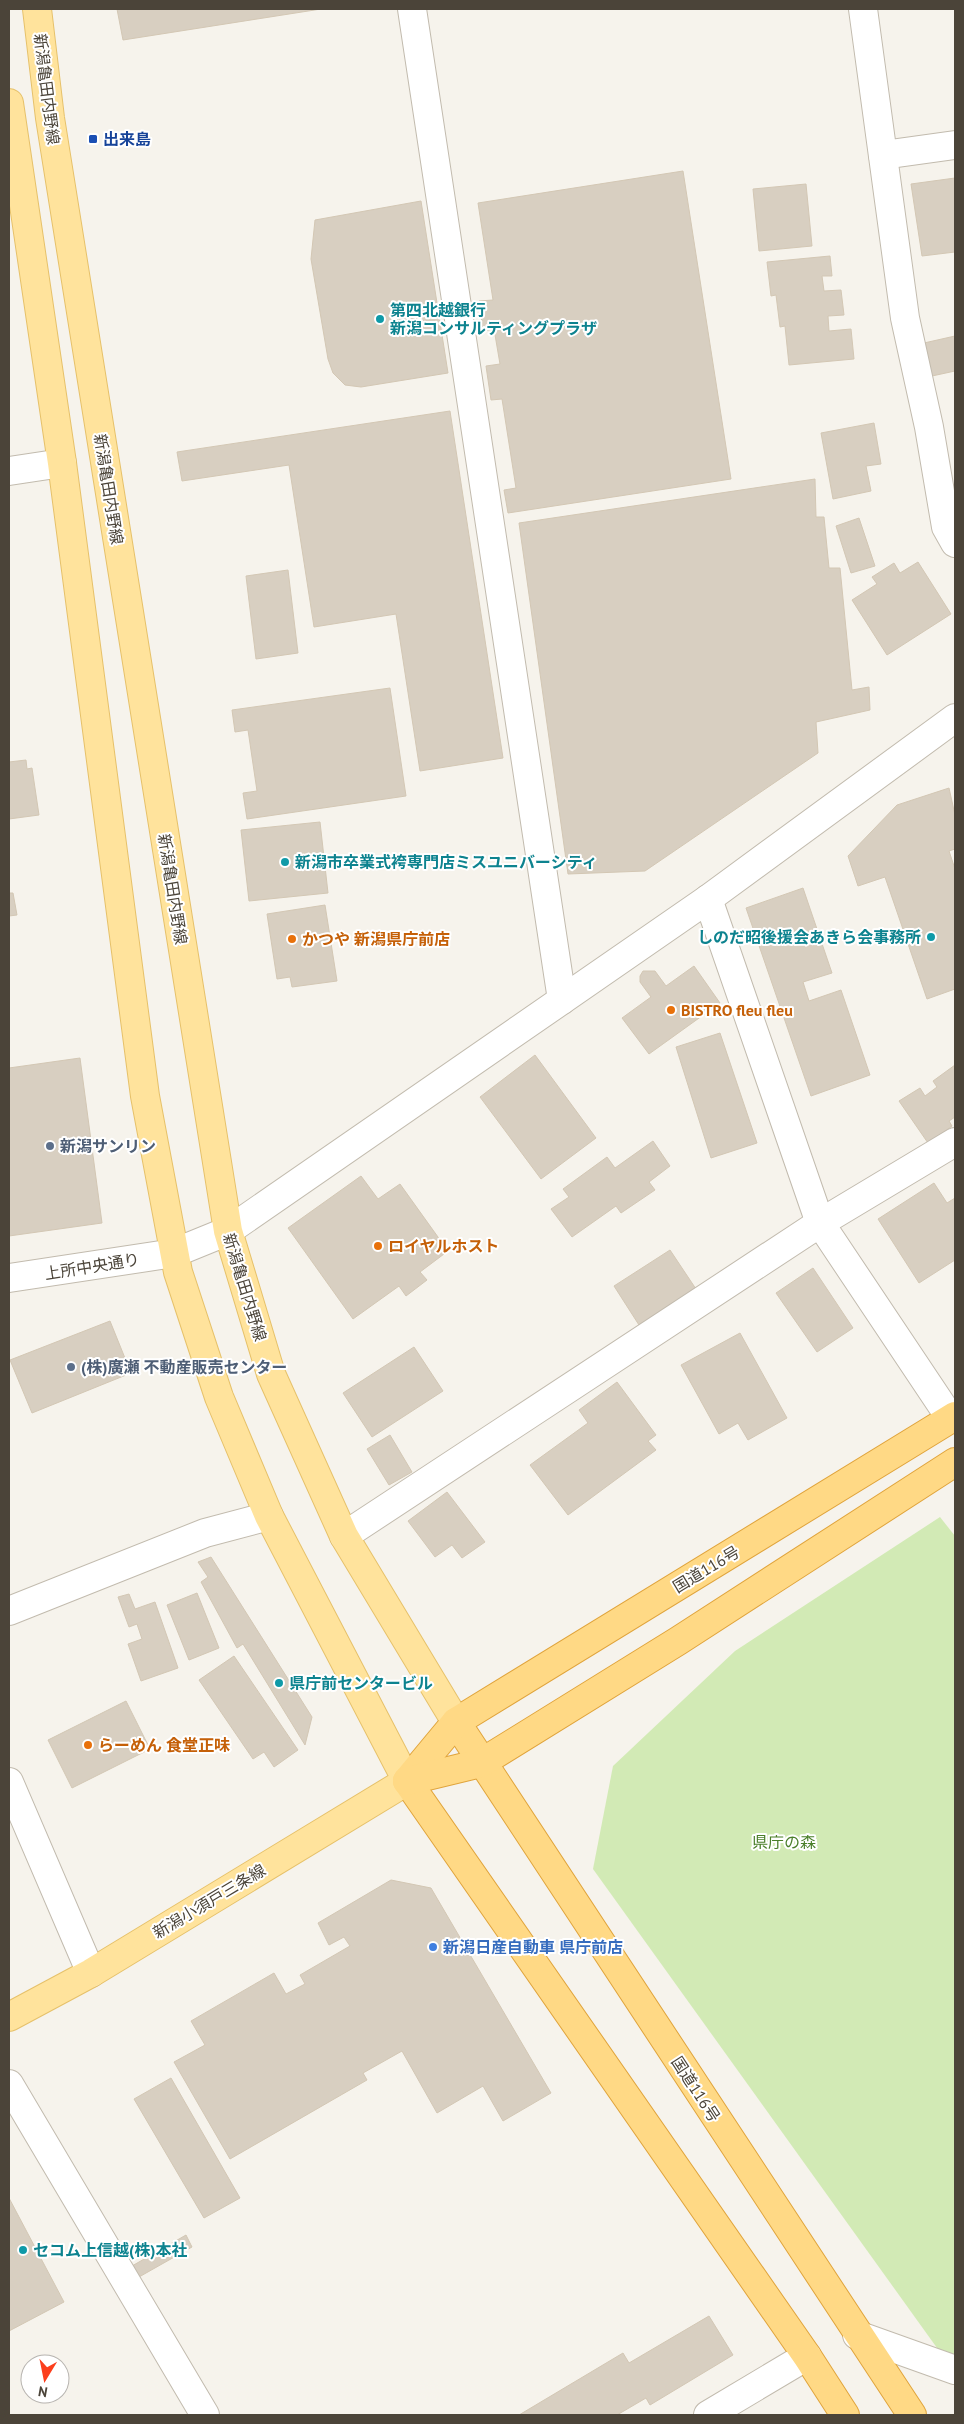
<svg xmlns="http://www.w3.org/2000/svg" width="964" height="2424" font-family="'PT Sans','Noto Sans JP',sans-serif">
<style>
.green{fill:#d2eab5}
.building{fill:#d8cfc1;stroke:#d3c7b4}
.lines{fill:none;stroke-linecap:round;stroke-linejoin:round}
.minor-casing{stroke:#c2bbae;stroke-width:30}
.tertiary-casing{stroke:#c2bbae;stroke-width:30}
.primary-casing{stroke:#e6c16a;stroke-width:30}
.trunk-casing{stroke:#e0a43c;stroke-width:30}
.minor{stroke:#fff;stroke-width:28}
.tertiary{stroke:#fff;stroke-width:28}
.primary{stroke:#ffe39c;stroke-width:28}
.trunk{stroke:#ffd985;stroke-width:28}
.transit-dot{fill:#1a4fb4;stroke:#fff;stroke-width:2}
.culture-dot{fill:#0f9aa8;stroke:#fff;stroke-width:2}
.food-dot{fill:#e8710a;stroke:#fff;stroke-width:2}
.service-dot{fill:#5c6f8a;stroke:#fff;stroke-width:2}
.shop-dot{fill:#3f7fe0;stroke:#fff;stroke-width:2}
.labels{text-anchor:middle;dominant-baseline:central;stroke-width:4;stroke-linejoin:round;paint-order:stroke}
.street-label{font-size:16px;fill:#4b4439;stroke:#fff}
.transit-label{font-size:16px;font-weight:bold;fill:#164399;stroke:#fff;text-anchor:start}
.culture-label{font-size:16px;font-weight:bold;fill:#0d838f;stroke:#fff;text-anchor:start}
.food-label{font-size:16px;font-weight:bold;fill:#c56008;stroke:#fff;text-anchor:start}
.service-label{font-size:16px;font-weight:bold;fill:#4e5e75;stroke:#fff;text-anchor:start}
.park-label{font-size:16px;fill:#4a7f2a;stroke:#fff}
.shop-label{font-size:16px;font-weight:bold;fill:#366cbe;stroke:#fff;text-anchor:start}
</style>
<rect width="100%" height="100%" fill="#f6f3ec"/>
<polygon class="green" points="940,1517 955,1536 955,2373 593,1869 613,1766 735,1651"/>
<g class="building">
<polygon points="117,9 321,9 123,40"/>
<polygon points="683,171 731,479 508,513 504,490 516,488 502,399 491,400 486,366 500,364 494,329 483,331 479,301 493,300 478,203"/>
<polygon points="955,178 955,252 922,256 911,184"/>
<polygon points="806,184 812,246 759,251 753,189"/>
<polygon points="421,201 448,373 361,387 345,385 333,373 328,359 311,259 315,220"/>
<polygon points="830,256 832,276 822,276 824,291 841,290 844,315 828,316 829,331 851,329 854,359 789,365 785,326 780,327 776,295 771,296 767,262"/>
<polygon points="955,336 955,371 932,376 924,343"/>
<polygon points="450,411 503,758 420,771 396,614 314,627 289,465 182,481 177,452"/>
<polygon points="874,423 881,464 866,466 871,491 833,499 821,433"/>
<polygon points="815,479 816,517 824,517 829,568 840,568 852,690 869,687 870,710 816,722 818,753 645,871 568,874 519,523"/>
<polygon points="859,518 875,566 851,573 836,526"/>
<polygon points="918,562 951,614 887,655 852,600 877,584 872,577 894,563 900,573"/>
<polygon points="288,570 298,653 256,659 246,576"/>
<polygon points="390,688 406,796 247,819 243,793 257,791 248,730 235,732 232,710"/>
<polygon points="26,760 27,769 32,768 39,815 9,819 9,762"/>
<polygon points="949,788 955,815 955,849 949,851 955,869 955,989 927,999 885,877 858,886 848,856 897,805"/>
<polygon points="320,822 328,893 249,901 241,830"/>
<polygon points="803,888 832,973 803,982 809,1001 841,990 870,1075 811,1096 746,908"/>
<polygon points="9,893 13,893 17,915 9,916"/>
<polygon points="325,905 337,981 292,987 290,977 277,979 267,914"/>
<polygon points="694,966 720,1003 649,1054 622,1018 651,997 640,982 640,976 643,971 655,971 666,986"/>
<polygon points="720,1033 757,1143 711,1158 676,1047"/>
<polygon points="535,1055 596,1138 541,1179 480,1097"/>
<polygon points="80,1058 102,1223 9,1236 9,1068"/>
<polygon points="955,1065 955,1117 949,1121 952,1126 928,1143 899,1101 920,1088 925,1096 937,1087 933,1081"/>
<polygon points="653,1141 670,1166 649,1182 655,1190 621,1213 616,1206 572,1237 551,1209 569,1197 563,1189 607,1157 615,1168"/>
<polygon points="361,1176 378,1199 400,1184 448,1251 420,1272 427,1280 406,1296 399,1286 353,1319 288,1228"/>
<polygon points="934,1183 947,1203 955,1198 955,1260 919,1283 878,1219"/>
<polygon points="670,1250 696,1289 639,1325 614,1286"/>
<polygon points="813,1268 853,1328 817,1352 776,1293"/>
<polygon points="110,1321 131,1373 32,1413 10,1360"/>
<polygon points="740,1333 787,1418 748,1440 738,1423 719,1434 681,1365"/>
<polygon points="414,1347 443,1391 372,1437 343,1393"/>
<polygon points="617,1382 656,1435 648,1441 656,1450 568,1515 530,1465 588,1423 579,1410"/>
<polygon points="390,1435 412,1472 389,1485 367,1449"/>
<polygon points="447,1492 485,1542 462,1558 452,1545 435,1557 408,1521"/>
<polygon points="211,1557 312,1717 305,1745 243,1644 237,1648 201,1582 208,1577 198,1562"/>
<polygon points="197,1593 219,1648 189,1660 167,1605"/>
<polygon points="129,1594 135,1609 155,1602 178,1668 141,1681 128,1644 142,1639 137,1624 129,1627 118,1597"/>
<polygon points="234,1656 298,1750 274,1767 264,1752 253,1759 199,1680"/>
<polygon points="126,1701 150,1749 72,1788 48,1740"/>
<polygon points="391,1880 431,1888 551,2093 503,2121 483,2086 437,2113 402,2051 363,2073 367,2080 230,2159 174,2062 205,2045 191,2021 274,1973 286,1994 305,1984 300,1975 350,1946 344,1937 329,1945 318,1923"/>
<polygon points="171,2078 240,2198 204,2218 134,2099"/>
<polygon points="9,2198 64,2302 9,2331"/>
<polygon points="186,2235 192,2247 139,2277 132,2266"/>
<polygon points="709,2316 733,2355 650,2405 646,2398 617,2415 519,2415 623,2353 629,2363"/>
</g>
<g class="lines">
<g class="minor-casing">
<g id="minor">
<polyline points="412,9 562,1000"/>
<polyline points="863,9 905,318 929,427 946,527 955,543"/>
<polyline points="883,155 955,145"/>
<polyline points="9,471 62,463"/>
<polyline points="708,899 820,1223 951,1419"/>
<polyline points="344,1536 820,1223 955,1142"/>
<polyline points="9,1611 205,1533 269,1516"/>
<polyline points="9,1782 91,1973"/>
<polyline points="9,2084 205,2415"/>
<polyline points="857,2335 955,2370"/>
<polyline points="708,2415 807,2356"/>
</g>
</g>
<g class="tertiary-casing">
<polyline id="tertiary" points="9,1278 174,1253 228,1231 708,899 955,718"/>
</g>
<g class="primary-casing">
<g id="primary">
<polyline points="37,9 50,118 228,1231 271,1374 344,1536 456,1722"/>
<polyline points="9,103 62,463 145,1096 178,1272 219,1397 269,1516 407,1781 91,1973 9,2017"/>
</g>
</g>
<g class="trunk-casing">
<g id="trunk">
<polyline points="456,1722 912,2415"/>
<polyline points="407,1781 807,2356 845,2415"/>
<polyline points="407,1781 456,1722 955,1416"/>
<polyline points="407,1781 481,1763 678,1641 955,1462"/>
</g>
</g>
<use href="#minor" class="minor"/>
<use href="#tertiary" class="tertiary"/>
<use href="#primary" class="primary"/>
<use href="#trunk" class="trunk"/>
</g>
<rect class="transit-dot" x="88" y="134" width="10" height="10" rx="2.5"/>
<g class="culture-dot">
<circle cx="380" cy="319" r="5"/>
<circle cx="285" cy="862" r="5"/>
<circle cx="931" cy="937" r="5"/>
<circle cx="279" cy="1683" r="5"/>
<circle cx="23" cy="2250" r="5"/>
</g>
<g class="food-dot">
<circle cx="292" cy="939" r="5"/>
<circle cx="671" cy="1010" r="5"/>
<circle cx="378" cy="1246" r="5"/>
<circle cx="88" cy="1745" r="5"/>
</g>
<g class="service-dot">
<circle cx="50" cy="1146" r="5"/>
<circle cx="71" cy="1367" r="5"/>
</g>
<circle class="shop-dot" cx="433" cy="1947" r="5"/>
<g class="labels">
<g class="street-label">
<text transform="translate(47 89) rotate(83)">新潟亀田内野線</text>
<text transform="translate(109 489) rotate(81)">新潟亀田内野線</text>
<text transform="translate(173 889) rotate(81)">新潟亀田内野線</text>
<text transform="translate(92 1266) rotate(-9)">上所中央通り</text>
<text transform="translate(245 1287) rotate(73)">新潟亀田内野線</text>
<text transform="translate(706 1569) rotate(-31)">国道116号</text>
<text transform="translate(209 1901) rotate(-31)">新潟小須戸三条線</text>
<text transform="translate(696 2089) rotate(57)">国道116号</text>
</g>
<g class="transit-label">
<text x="103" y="139">出来島</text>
</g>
<g class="culture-label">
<text x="390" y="310">第四北越銀行<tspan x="390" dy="18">新潟コンサルティングプラザ</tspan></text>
<text x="295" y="862">新潟市卒業式袴専門店ミスユニバーシティ</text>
<text x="921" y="937" text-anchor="end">しのだ昭後援会あきら会事務所</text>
<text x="289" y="1683">県庁前センタービル</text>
<text x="33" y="2250">セコム上信越(株)本社</text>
</g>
<g class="food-label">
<text x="302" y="939">かつや 新潟県庁前店</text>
<text x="681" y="1010">BISTRO fleu fleu</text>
<text x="388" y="1246">ロイヤルホスト</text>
<text x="98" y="1745">らーめん 食堂正味</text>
</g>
<g class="service-label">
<text x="60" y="1146">新潟サンリン</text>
<text x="81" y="1367">(株)廣瀬 不動産販売センター</text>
</g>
<g class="park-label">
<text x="784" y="1842">県庁の森</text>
</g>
<g class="shop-label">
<text x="443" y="1947">新潟日産自動車 県庁前店</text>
</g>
</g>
<rect width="964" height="2424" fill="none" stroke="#4b4439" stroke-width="20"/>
<g transform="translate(45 2379) rotate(190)"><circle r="24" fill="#ffffff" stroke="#b7b4b0"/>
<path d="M0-4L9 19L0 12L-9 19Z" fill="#fc3f1d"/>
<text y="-8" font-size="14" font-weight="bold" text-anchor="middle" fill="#4b4439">N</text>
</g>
</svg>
